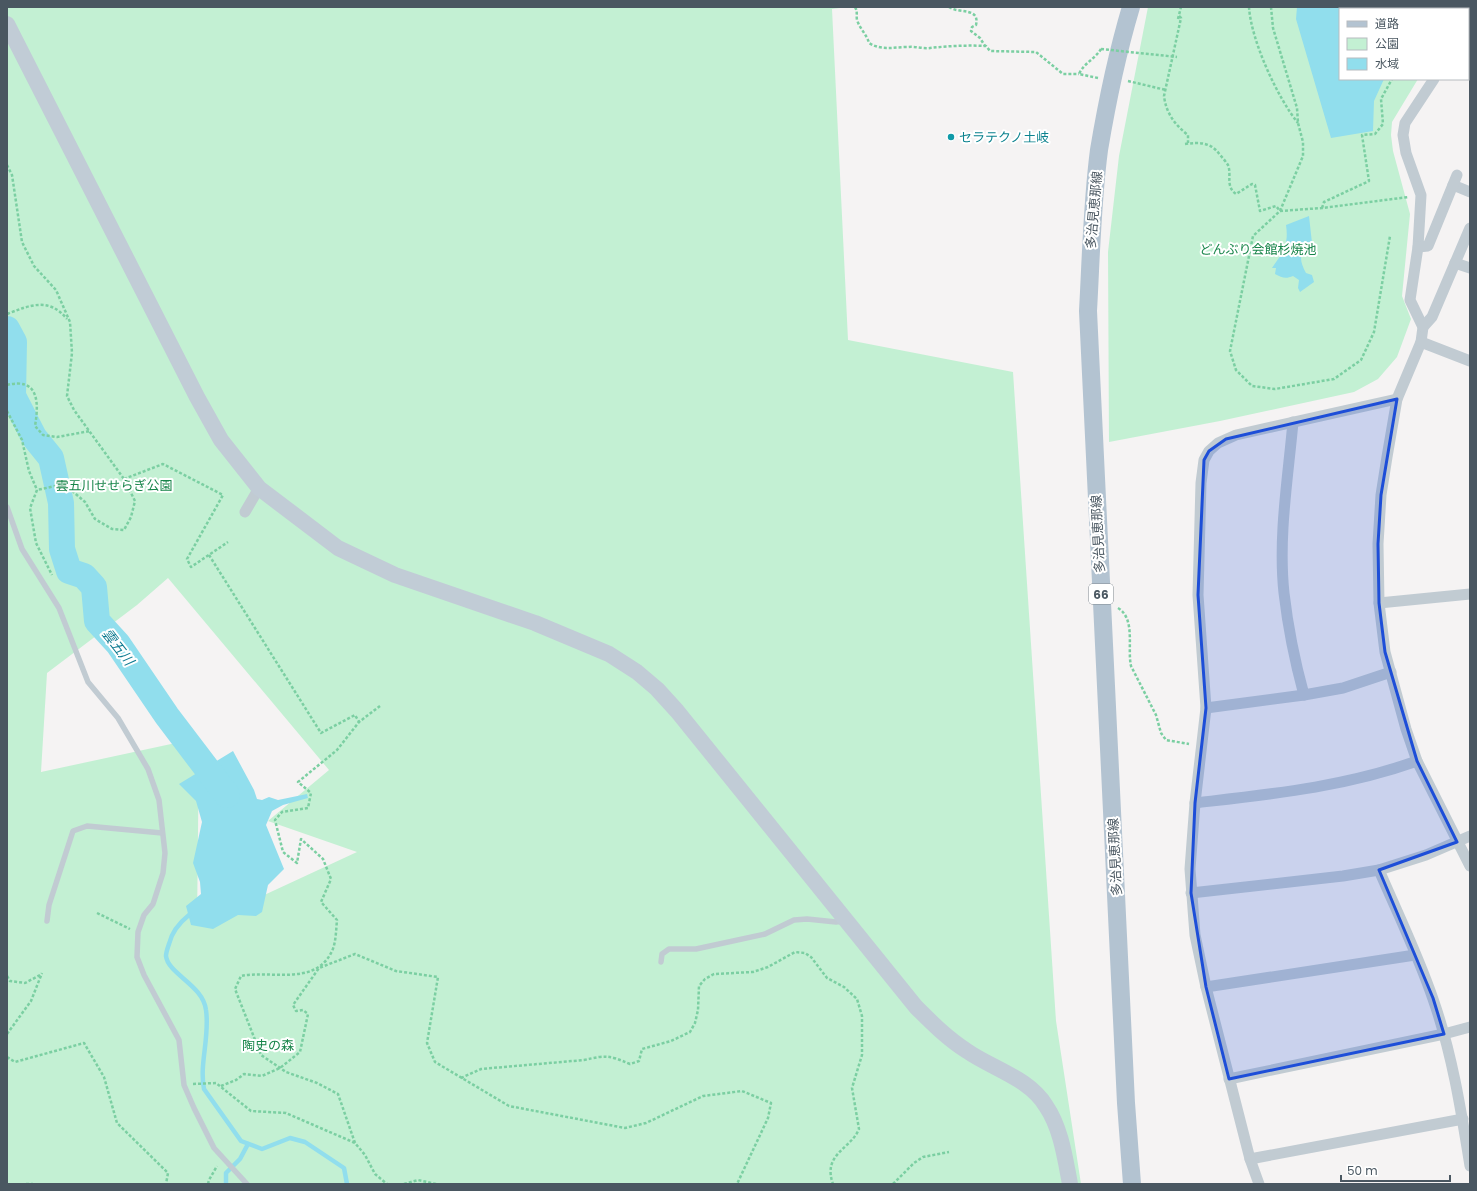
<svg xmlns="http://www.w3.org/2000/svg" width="1477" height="1191" font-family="Poppins,'Noto Sans JP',sans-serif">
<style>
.green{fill:#c3f0d3;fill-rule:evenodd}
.water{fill:#91deed}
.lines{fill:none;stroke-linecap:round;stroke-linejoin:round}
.stream{stroke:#91deed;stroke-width:4.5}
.river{stroke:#91deed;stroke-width:26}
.path{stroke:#7bcfa2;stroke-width:2.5;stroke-dasharray:3 2;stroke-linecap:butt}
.lane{stroke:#c1cbd2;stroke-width:5.5}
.street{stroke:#c1cbd2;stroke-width:11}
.secondary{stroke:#c1ccd6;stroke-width:16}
.primary{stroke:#b3c3d1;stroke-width:18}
.path-bridge{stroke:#7bcfa2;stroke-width:2.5;stroke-dasharray:3 2;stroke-linecap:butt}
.marked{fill:#1d4ed8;fill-opacity:0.2;stroke:#1d4ed8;stroke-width:3;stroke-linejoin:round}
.culture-dot{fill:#0f9aa8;stroke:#fff;stroke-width:1.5}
.labels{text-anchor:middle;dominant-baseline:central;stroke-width:4;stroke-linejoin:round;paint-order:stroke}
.shield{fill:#fff;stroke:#808990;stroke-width:1}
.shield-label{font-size:12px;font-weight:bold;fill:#4a5761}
.culture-label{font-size:13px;fill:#0d838f;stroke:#fff;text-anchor:start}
.street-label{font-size:13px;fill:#4a5761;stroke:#fff}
.park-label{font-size:13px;fill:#18854a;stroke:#fff}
.water-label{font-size:14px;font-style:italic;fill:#0e7b91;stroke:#fff}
</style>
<rect width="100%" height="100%" fill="#f5f3f3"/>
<g class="green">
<path d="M7 7H848L832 9 848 340 1013 372 1056 1021 1081 1184H7ZM168 578 329 770 268 821 357 852 197 926 199 738 41 772 47 673 137 605Z"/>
<polygon points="1148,7 1466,7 1465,9 1340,9 1340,79 1418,79 1392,122 1391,135 1393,151 1410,214 1402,296 1411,319 1397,357 1378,379 1354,392 1220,421 1109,442 1108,252 1119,156"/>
</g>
<g class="water">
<polygon points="1297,7 1442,7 1442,9 1340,9 1340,79 1384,79 1374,101 1373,131 1331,138 1296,19"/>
<path d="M1309 216 1312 243C1298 252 1299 260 1306 273L1312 275 1314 282 1300 292 1298 288 1299 280 1293 276C1286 279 1282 278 1275 274L1276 268H1272C1283 252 1289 245 1286 225Z"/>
<polygon points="233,751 254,790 257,799 262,800 269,797 278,800 307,794 308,798 283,805 272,811 266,825 284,869 268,885 262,912 256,916 238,915 213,929 191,925 186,906 201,894 200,882 193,863 202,822 196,801 179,784"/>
</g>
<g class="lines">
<g class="stream">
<path d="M189 915C179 923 172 931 169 944 168 947 166 952 166 956 168 974 203 985 206 1010 210 1037 199 1064 204 1089L241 1141 262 1149 290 1138 305 1142 344 1168 347 1184"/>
<polyline points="226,1184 226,1173 240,1159 248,1144"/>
</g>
<polyline class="river" points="7,329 14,342 13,396 34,437 51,458 61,503 62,549 69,571 84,576 94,587 97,621 118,644 167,716 227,795"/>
<g class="path">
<path d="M855 7C858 12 856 15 857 20 860 29 867 35 869 43 882 51 894 47 908 47 915 46 923 49 930 48 948 46 967 45 986 46L990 51 1036 52 1063 74H1079"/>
<path d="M949 7C959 14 980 7 976 25L972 27 971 31 980 38 985 46"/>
<path d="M1249 7C1251 40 1277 97 1298 123"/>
<polyline points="1271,7 1273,28 1297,108 1298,123 1303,142 1303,156 1280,211 1253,236 1230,351 1236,370 1252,386 1275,389 1334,379 1361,360 1374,332 1390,236"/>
<polyline points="1449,9 1449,7"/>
<path d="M1179 16 1181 18 1164 96C1166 113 1175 125 1188 135V143"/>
<polyline points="1178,19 1181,7"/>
<path d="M1098 78 1079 74C1084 63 1095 59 1101 49"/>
<polyline points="1128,81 1166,90"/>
<path d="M1185 144C1200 142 1211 142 1220 155 1223 158 1226 162 1228 165 1232 175 1225 186 1236 194L1252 184 1255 185 1260 211 1276 206 1280 211"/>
<polyline points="7,165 12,175 22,242 34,266 56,290 70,322 72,353 67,396 74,410 124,479 135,501 131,517 124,530 112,529 95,519 85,502 70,489 60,485 37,490"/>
<polyline points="1322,208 1324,202 1369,181 1362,135 1375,134 1383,124 1381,99 1392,79"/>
<polyline points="1280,211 1322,208 1409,197"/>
<path d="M7 314C30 305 49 297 67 319"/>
<path d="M7 385C39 377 39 403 35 426L43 435 57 437 90 431"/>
<polyline points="7,411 22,440 29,471 37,490 30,508 36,543 52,575"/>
<polyline points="124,479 163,464 223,495 187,559 191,567 228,542"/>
<polyline points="209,555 321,733 355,715 359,722"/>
<path d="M1118 608C1136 619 1127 648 1131 666L1156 715 1161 733 1166 740 1189 744"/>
<polyline points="97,913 130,929"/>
<polyline points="7,976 10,981 25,983 42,974"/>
<polyline points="7,1034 31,1001 42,973"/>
<polyline points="7,1057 15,1062 84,1043 104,1077 117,1123 168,1173 166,1184"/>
<path d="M461 1078 481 1069 584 1060C606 1055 609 1055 630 1064L639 1061 642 1049 671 1041 690 1032 695 1023 698 1010 699 986 705 979 714 974 753 972 768 967 795 952 805 953 811 957 827 978 844 987 857 999 862 1016V1055L852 1088 859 1129C851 1149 822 1154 833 1184"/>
<polyline points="193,1084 216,1083 251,1111 286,1113 355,1143 365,1155 375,1174 387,1184"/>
<polyline points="221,1086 236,1080 244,1074 262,1076 280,1068 300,1052 308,1014 303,1010 296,1011 293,1005 319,968 355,954 396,971 438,977 427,1043 435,1062 509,1106 625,1128 646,1123 703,1096 742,1091 771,1103 768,1118 737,1184"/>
<path d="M355 1143 338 1094 317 1083 286 1072 261 1055 235 989 241 976C270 970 314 986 331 953 336 945 336 930 337 920L321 902 331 879 323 859 301 839 297 863 283 852 275 820 282 812 308 808 311 793 298 782 337 750 359 722 380 706"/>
<polyline points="26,1184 33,1184"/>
<polyline points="208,1184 209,1180 217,1166"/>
<polyline points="404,1184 418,1180 436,1184"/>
<polyline points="893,1184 914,1163 923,1157 949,1152"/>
</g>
<g class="lane">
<polyline points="7,507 22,549 59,608 88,682 118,718 148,769 159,800 165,853 163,873 153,904 144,915 138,932 137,957 144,975 179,1040 184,1085 194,1108 214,1148 247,1184"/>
<polyline points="47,921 49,905 73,831 87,826 162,833"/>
<polyline points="661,962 662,954 669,949 696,949 765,934 794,920 807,919 836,922 843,921"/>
</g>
<g class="street">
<polyline points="1468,31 1470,28"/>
<polyline points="1434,79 1405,123 1403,135 1406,153 1421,195 1418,247 1410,300 1423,327 1421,342 1397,399 1387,457 1381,495 1378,544 1379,603 1385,652 1406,729 1417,761 1470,866"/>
<polyline points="1453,185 1470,192"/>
<polyline points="1418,247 1428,246 1457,175"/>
<polyline points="1455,263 1470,268"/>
<polyline points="1423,327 1432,317 1470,228"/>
<polyline points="1421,342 1470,361"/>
<path d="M1293 422C1288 478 1278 537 1284 593 1288 628 1295 662 1304 695"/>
<polyline points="245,512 259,488"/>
<polyline points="1379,603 1470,594"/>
<polyline points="1206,708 1304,695 1343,688 1391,672"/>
<path d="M1195 803C1272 794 1344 787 1417 761"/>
<path d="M1379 870C1397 912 1418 955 1433 999 1452 1053 1461 1110 1470 1166"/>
<polyline points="1191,893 1343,876 1379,870 1426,855 1470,836"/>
<polyline points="1206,987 1415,955"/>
<polyline points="1229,1079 1444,1034 1470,1027"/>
<polyline points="1250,1159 1463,1119"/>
<polyline points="1259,1184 1250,1159 1206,987 1195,935 1190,869 1195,803 1206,708 1198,595 1201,483 1204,460 1209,451 1218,443 1236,435 1397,399"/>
</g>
<path class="secondary" d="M7 24 197 397 221 440 259 488 338 548 395 575 535 623 609 654 637 672 657 689 677 711 916 1007C932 1023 948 1039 967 1051 993 1069 1029 1078 1046 1106 1061 1128 1065 1158 1070 1184"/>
<path class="primary" d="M1131 7C1117 54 1107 102 1099 150 1092 203 1091 258 1088 311L1126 1103 1132 1184"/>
<polyline class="path-bridge" points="1101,49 1177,57"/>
</g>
<path class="marked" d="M1397 399 1381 495 1378 544 1379 603 1385 652 1417 761 1457 842 1379 870 1433 998 1444 1034 1229 1079 1206 987 1191 893 1195 803 1206 708 1198 595 1204 460 1209 451 1226 439Z"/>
<circle class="culture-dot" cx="951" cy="137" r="4"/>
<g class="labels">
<rect class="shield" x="1089" y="584" width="24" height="20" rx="3"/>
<g class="shield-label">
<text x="1101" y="594">66</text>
</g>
<g class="culture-label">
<text x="959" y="137">セラテクノ土岐</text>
</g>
<g class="street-label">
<text transform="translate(1094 210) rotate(-85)">多治見恵那線</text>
<text transform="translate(1098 534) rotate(-93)">多治見恵那線</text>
<text transform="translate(1115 857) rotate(-93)">多治見恵那線</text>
</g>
<g class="park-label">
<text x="1258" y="249">どんぶり会館杉焼池</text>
<text x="114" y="485">雲五川せせらぎ公園</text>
<text x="268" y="1045">陶史の森</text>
</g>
<g class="water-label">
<text transform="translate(118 647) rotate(52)">雲五川</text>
</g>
</g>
<rect width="1477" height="1191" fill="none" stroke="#4a5761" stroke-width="16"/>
<rect x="1339" y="8" width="130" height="72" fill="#ffffff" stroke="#b7bcc0"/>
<rect x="1347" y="21" width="20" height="6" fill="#b3c3d1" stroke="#b7bcc0"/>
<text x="1375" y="28" font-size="12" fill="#4a5761">道路</text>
<rect x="1347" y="38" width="20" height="12" fill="#c3f0d3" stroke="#b7bcc0"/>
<text x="1375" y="48" font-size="12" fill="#4a5761">公園</text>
<rect x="1347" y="58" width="20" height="12" fill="#91deed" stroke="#b7bcc0"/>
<text x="1375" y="68" font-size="12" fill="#4a5761">水域</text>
<path d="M1341 1175v6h109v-6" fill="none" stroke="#4a5761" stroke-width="2"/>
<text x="1347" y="1175" font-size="12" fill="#4a5761" stroke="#ffffff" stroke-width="3" paint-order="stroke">50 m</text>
</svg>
